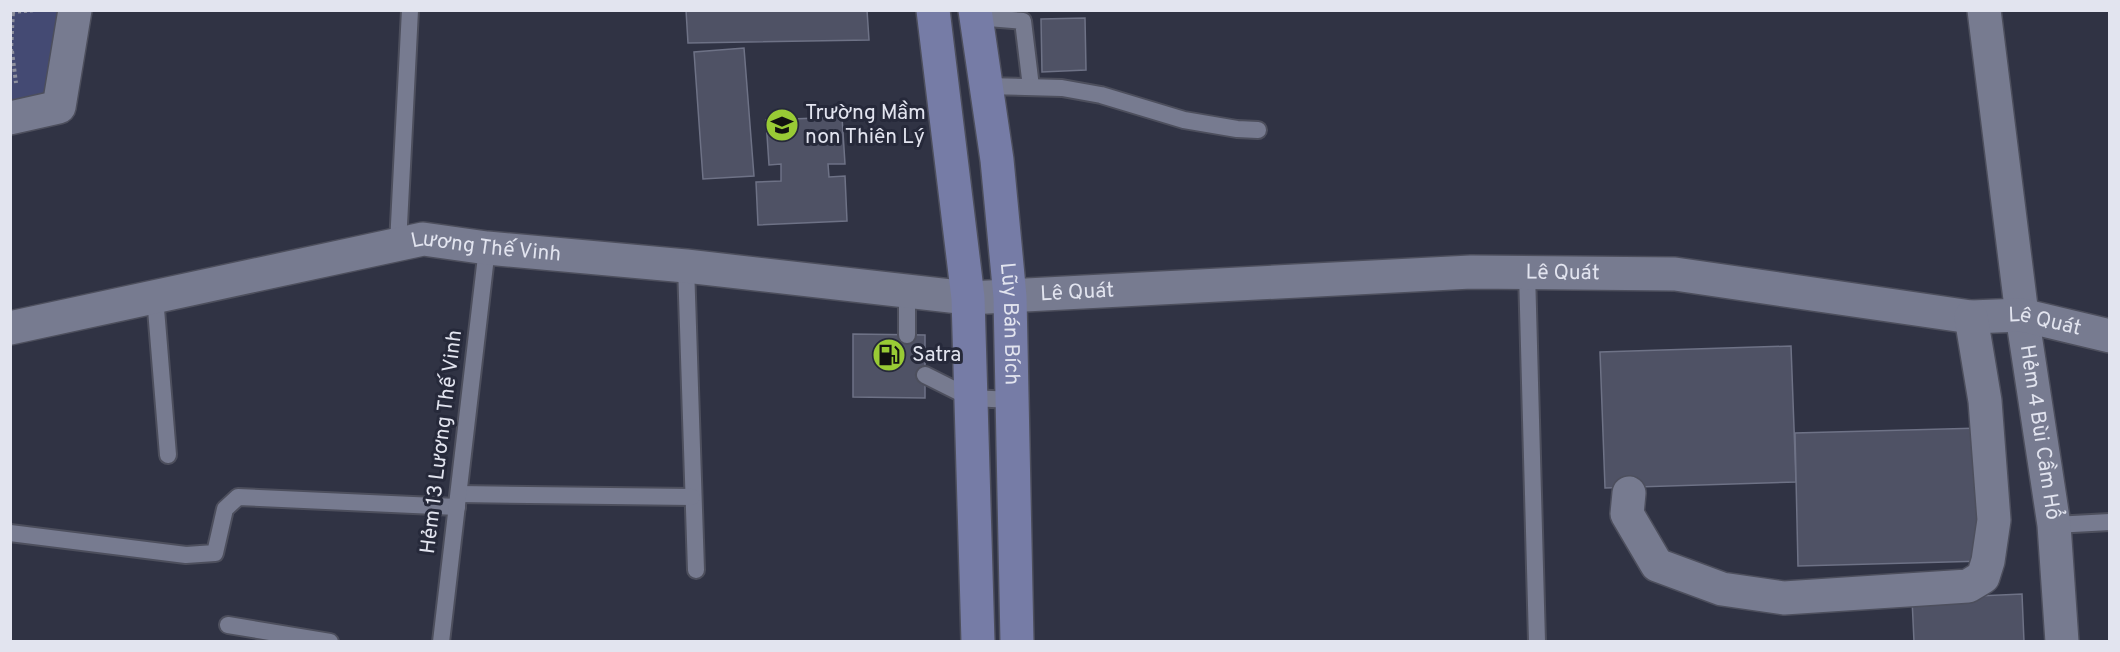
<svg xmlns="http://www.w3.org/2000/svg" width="2120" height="652" font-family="Overpass,sans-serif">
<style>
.green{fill:#444a73}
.building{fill:#4f5265;stroke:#6e7286;stroke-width:1.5}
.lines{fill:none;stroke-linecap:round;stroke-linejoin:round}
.service-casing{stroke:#4d4f5d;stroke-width:20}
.minor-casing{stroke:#4d4f5d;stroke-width:36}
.secondary-casing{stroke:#4d4f5d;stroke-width:36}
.path{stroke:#8e909e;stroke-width:4;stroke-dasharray:3 3;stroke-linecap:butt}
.service{stroke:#777b90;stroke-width:16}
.minor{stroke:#777b90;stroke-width:33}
.secondary{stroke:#767ca6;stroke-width:33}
.labels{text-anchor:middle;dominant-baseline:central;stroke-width:6;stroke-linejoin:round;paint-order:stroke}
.poi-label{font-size:21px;fill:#e2e4ef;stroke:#26293a;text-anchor:start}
.street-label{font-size:21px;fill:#e2e4ef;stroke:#26293a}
</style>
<rect width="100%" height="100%" fill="#303344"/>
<polygon class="green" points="10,11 66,11 53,94 11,104"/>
<g class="building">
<polygon points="686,10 867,10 869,40 688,43"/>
<polygon points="1085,18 1086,70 1042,72 1041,19"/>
<polygon points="744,48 754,176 703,179 694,52"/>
<polygon points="842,117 845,164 828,164 829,177 845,176 847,221 758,225 756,182 781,181 781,164 769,165 766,120"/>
<polygon points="853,334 925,335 925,398 853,397"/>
<polygon points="1791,346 1796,482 1605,488 1600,352"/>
<polygon points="1981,428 1985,561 1798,566 1795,433"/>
<polygon points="2022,594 2024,642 1914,642 1912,599"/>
</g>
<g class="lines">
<g class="service-casing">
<g id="service">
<polyline points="976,17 1023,21 1031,87"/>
<polyline points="985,86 1062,88 1101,95 1184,120 1237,129 1258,130"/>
<polyline points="398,244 410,10"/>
<polyline points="686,266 696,570"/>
<polyline points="1527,272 1537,642"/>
<polyline points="907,291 907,335"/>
<polyline points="155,297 168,455"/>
<polyline points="925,375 971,398 1013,400"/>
<polyline points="459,494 692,497"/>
<polyline points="2054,525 2110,522"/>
<polyline points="10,533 186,555 215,553 225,509 238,497 457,507"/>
<polyline points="228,625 330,642"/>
<polyline points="441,642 487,248"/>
</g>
</g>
<g class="minor-casing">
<g id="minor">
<path id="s1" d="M1984 10 2022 315 2054 525 2062 642"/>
<polyline points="10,118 59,107 75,10"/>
<path id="s2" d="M10 328 423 239 487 248 686 266 968 298 1471 272 1675 274 1971 317 2022 315 2110 336"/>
<polyline points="1629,493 1627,514 1657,565 1722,589 1784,598 1968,586 1983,577 1988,561 1994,520 1985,401 1971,317"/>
</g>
</g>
<g class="secondary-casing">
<g id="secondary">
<polyline points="933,10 968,298 978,642"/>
<path id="s3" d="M975 10 997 160 1010 297 1017 642"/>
</g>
</g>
<g class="path">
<polyline points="12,12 36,10"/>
<polyline points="12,51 16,83"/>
<polyline points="11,52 13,10"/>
</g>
<use href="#service" class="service"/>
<use href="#minor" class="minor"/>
<use href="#secondary" class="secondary"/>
</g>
<defs>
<g id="school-disc" transform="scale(1.725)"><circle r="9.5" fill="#99cb35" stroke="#26293a"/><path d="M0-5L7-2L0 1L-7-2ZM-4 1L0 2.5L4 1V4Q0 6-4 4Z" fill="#111"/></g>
<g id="fuel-disc" transform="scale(1.725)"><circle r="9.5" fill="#99cb35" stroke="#26293a"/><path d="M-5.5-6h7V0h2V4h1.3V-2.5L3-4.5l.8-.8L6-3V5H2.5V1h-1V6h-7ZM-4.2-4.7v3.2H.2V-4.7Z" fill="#111"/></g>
</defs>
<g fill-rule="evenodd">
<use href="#school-disc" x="782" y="125"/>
<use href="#fuel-disc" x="889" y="355"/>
</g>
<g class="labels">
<g class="poi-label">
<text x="805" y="113">Trường Mầm<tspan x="805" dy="24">non Thiên Lý</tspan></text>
<text x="912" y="355">Satra</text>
</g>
<g class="street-label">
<text stroke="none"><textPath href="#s2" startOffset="486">Lương Thế Vinh</textPath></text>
<text stroke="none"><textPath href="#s2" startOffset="1566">Lê Quát</textPath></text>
<text stroke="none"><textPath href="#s2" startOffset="1080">Lê Quát</textPath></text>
<text stroke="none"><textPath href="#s2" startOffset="2052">Lê Quát</textPath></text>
<text stroke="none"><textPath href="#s3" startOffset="316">Lũy Bán Bích</textPath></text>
<text stroke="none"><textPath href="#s1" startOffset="426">Hẻm 4 Bùi Cầm Hổ</textPath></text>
<text transform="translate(442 442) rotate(-83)">Hẻm 13 Lương Thế Vinh</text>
</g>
</g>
<rect width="2120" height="652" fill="none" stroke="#e2e4ef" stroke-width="24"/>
</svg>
